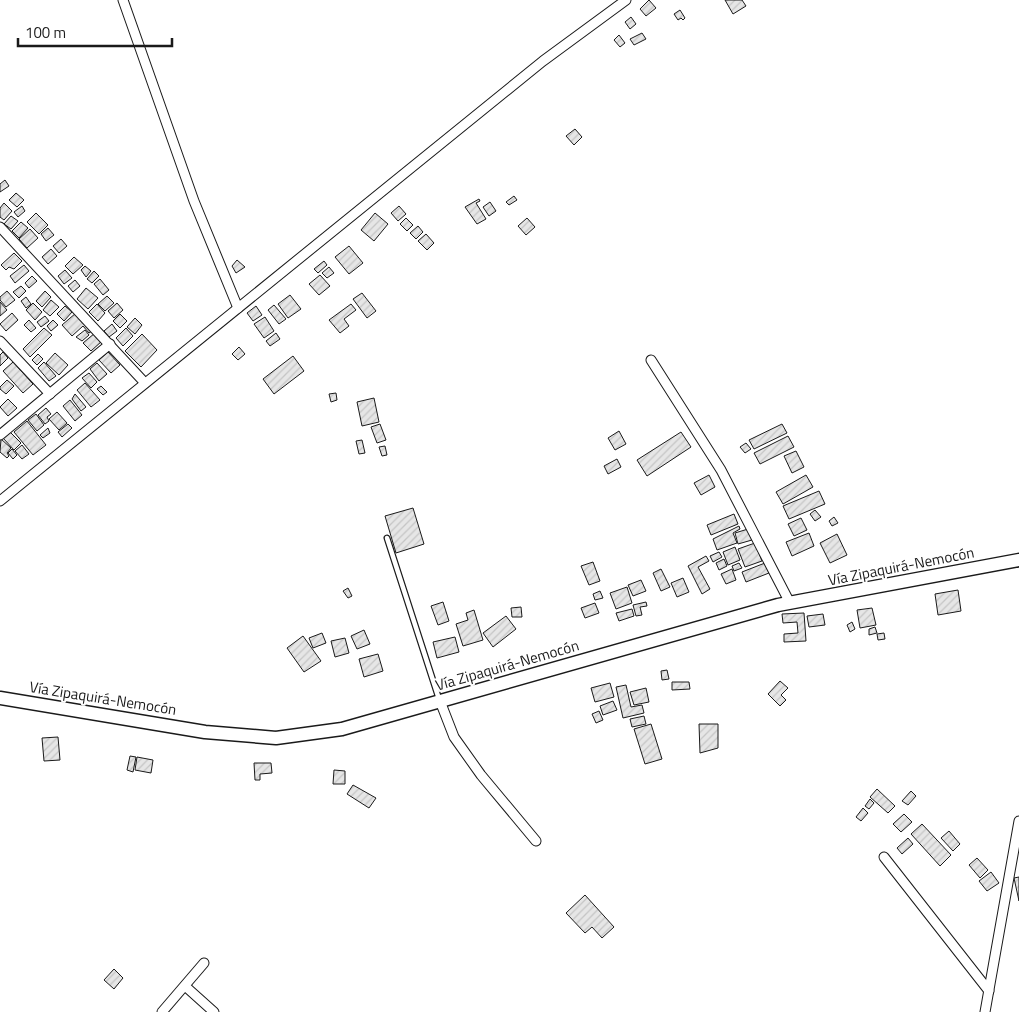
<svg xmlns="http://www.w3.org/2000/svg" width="1019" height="1012" font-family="'Titillium Web',sans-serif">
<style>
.building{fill:url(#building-hatch);stroke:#1a1a1a}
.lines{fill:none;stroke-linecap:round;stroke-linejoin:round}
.lane-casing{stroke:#1a1a1a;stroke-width:7}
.street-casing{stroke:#1a1a1a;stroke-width:11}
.secondary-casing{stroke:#1a1a1a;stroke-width:15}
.lane{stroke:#fff;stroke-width:4.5}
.street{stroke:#fff;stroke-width:9}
.secondary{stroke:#fff;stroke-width:12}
.labels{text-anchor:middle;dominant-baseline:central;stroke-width:4;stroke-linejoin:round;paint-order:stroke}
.street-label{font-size:15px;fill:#1a1a1a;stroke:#fff}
</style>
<defs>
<pattern id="building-hatch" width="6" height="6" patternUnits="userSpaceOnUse" patternTransform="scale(1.25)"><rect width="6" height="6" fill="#e6e6e6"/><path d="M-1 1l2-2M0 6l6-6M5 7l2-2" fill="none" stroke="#c5c5c5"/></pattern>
</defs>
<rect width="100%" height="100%" fill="#fff"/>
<g class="building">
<polygon points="649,0 656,8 646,16 640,9"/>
<polygon points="725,0 742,0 746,6 733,14"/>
<polygon points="680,10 685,18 683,20 681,18 678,20 674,14"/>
<polygon points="631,17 636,24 630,29 625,22"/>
<polygon points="642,33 646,39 634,45 630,39"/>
<polygon points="619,35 625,43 620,47 614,40"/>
<polygon points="575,129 582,137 574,145 566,136"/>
<polygon points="5,180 9,186 0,192 0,184"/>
<polygon points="16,193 24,200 17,207 9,200"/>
<polygon points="514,196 517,200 509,205 506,202"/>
<polygon points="479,199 480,201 476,203 486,219 477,224 465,207"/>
<polygon points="490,202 496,211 489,216 483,207"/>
<polygon points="4,203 12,211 4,220 0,217 0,208"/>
<polygon points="22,206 25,211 18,217 14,212"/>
<polygon points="399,206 406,214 398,221 391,213"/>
<polygon points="36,213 48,225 39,234 27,222"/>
<polygon points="375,213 388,224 374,241 361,230"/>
<polygon points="11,216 18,221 11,229 4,224"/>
<polygon points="406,218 413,225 407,231 400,224"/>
<polygon points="527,218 535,227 526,235 518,226"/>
<polygon points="21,222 28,228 19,238 12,231"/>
<polygon points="418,226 423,232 416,239 410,233"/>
<polygon points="48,228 54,235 46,241 41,234"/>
<polygon points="30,229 38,238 27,248 19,239"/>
<polygon points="426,234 434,243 427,250 418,241"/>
<polygon points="61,239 67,246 59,253 53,246"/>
<polygon points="349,246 363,263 349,274 335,257"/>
<polygon points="51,249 57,256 48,264 42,257"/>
<polygon points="14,253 22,261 14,269 9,267 6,270 1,265"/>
<polygon points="74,257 83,265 73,274 65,266"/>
<polygon points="237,260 245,267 236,273 232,266"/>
<polygon points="324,261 327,265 318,273 314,269"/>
<polygon points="24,265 29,271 15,283 10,276"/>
<polygon points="85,266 91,271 86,277 81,270"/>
<polygon points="329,267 334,273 327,278 322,273"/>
<polygon points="65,270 72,278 64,284 58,276"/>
<polygon points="94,271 99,276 92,283 87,279"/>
<polygon points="320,275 330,286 319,295 309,284"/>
<polygon points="32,276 37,281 29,288 25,283"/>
<polygon points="100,279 109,290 103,295 94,284"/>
<polygon points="75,280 80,286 73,292 68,286"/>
<polygon points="21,286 26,291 19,298 13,292"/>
<polygon points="86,288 98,298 88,309 77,299"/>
<polygon points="7,291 15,300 6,307 0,300 0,297"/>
<polygon points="45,291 51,297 42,307 36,301"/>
<polygon points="362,293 376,311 367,318 353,299"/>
<polygon points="290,295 301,309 288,318 278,304"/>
<polygon points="107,296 114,303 105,311 98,304"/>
<polygon points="26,297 31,304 26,308 21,301"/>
<polygon points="51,300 59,307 50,316 43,310"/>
<polygon points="0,302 7,310 0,316"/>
<polygon points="33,303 42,312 35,320 26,310"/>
<polygon points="117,303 123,310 114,318 108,311"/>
<polygon points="97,304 105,313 98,321 89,312"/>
<polygon points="351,304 356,310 344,319 349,326 340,333 329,320"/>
<polygon points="274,305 286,319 279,324 268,310"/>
<polygon points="65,306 72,312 64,321 57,314"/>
<polygon points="256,306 262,315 253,321 247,313"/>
<polygon points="12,313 18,320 6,331 0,324"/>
<polygon points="76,313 92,331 89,333 83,326 72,336 62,325"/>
<polygon points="120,314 127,321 120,328 113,321"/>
<polygon points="45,316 49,321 41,327 37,322"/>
<polygon points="265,317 274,331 264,338 254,324"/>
<polygon points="135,318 142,325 135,334 127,327"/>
<polygon points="29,320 36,328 31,332 24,325"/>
<polygon points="53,320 58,325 51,331 47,326"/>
<polygon points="112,324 117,331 109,337 104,331"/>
<polygon points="44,328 52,335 30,357 23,349"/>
<polygon points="126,328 133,336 123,346 116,338"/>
<polygon points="85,330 89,335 82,341 76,337"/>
<polygon points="95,333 102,341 91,351 83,343"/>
<polygon points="276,333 280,339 270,346 266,341"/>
<polygon points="142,334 157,350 141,367 125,351"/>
<polygon points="239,347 245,354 238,360 232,354"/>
<polygon points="3,352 8,358 0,366 0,355"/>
<polygon points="108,352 120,365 111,373 99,360"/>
<polygon points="55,353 68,365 59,375 46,363"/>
<polygon points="38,354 43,359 37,365 32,360"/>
<polygon points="293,356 304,371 274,394 263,379"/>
<polygon points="13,362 33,384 23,393 3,371"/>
<polygon points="44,362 56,376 49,381 38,368"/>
<polygon points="97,363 107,374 99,381 90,369"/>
<polygon points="89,373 97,382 91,388 82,378"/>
<polygon points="7,380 14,386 6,394 0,389 0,387"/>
<polygon points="85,383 100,400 91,407 77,390"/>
<polygon points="101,386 107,392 103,395 97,389"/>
<polygon points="336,393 337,400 331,402 329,394"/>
<polygon points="75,394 86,407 81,411 72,399"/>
<polygon points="374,398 379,422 362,426 357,402"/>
<polygon points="8,399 17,408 8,416 0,407"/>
<polygon points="70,400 82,415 75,421 63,406"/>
<polygon points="46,408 51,414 47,417 49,421 45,424 38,415"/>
<polygon points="57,412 67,423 59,430 49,419"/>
<polygon points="36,414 44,425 37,431 28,420"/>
<polygon points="27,421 46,445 33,455 14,432"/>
<polygon points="68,424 72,428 62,437 58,432"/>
<polygon points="380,424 386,440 377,443 371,427"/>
<polygon points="782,424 787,433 754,449 749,440"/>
<polygon points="48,428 50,433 43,438 40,435"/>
<polygon points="619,431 626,444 615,450 608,438"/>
<polygon points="10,432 21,443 14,450 3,438"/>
<polygon points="681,432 691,447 647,476 637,460"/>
<polygon points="788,436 794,447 760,464 754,453"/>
<polygon points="1,439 11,448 7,453 9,456 7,458 0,452"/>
<polygon points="362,440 365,453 359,454 356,441"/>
<polygon points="746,443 751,449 745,453 740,447"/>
<polygon points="22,445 29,454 22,459 15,451"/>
<polygon points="385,446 387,455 382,456 379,447"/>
<polygon points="12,449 17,455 13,459 8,453"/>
<polygon points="796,451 804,467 792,473 784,456"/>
<polygon points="617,459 621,467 608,474 604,466"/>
<polygon points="709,475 715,487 701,495 694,483"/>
<polygon points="806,475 813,487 783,504 776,492"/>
<polygon points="819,491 825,504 789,519 783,506"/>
<polygon points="413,508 424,544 396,553 385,516"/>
<polygon points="815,510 821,517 815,521 810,514"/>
<polygon points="734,514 738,524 711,535 707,525"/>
<polygon points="834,517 838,523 832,526 829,521"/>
<polygon points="801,518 807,530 794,536 788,524"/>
<polygon points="739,526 740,529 733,533 737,543 717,550 713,539"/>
<polygon points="748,529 752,540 738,544 735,533"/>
<polygon points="809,533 814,546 792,556 786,542"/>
<polygon points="837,534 847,555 830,563 820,543"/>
<polygon points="755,543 762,561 745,567 738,549"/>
<polygon points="735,547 740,560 728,565 723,552"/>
<polygon points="719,552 722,557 713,562 710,556"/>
<polygon points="706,556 709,561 698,567 710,589 702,594 688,566"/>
<polygon points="724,559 727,566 719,570 716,563"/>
<polygon points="593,562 600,581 589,585 581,566"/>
<polygon points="739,563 742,568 734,571 732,566"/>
<polygon points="765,563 769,573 746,582 742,572"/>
<polygon points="661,569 670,587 661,591 653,573"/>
<polygon points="732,569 736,580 726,584 721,574"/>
<polygon points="683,578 689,592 677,597 671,583"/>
<polygon points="641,580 646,591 633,596 628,585"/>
<polygon points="627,587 632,603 616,609 610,593"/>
<polygon points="348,588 352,596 348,598 343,591"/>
<polygon points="958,590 961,611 938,615 935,594"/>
<polygon points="600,591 603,598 595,600 593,594"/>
<polygon points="443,602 449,621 438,625 431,606"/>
<polygon points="646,602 647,606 640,607 642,615 636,616 633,605"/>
<polygon points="595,603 599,613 585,618 581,608"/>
<polygon points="521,607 522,617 512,617 511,608"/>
<polygon points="872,608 876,625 860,628 857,610"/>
<polygon points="632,609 634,616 619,621 616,613"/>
<polygon points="474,610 483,640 463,646 456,624 468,620 466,613"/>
<polygon points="804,613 806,641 784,642 784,634 798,633 797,622 783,623 782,614"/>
<polygon points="823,614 825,625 809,627 807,616"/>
<polygon points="506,616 516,629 493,647 483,633"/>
<polygon points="852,622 855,629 850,632 847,625"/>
<polygon points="875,627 877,633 869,635 869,629"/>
<polygon points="364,630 370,644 357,649 351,636"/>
<polygon points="322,633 326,643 313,648 309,638"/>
<polygon points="884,633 885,639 878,640 877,634"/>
<polygon points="303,636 321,661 304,672 287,648"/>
<polygon points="455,637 459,652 437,658 433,642"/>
<polygon points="345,638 349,653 335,657 331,641"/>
<polygon points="378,654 383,671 364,677 359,659"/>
<polygon points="667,670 669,679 662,680 661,671"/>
<polygon points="780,681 788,688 781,695 786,700 780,706 768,694"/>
<polygon points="672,682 689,682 690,689 672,690"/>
<polygon points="610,683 614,697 595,702 591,688"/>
<polygon points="626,685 631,707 642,705 644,713 623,718 616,687"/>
<polygon points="646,688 649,702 634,705 630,692"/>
<polygon points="613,701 617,710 603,715 600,706"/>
<polygon points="599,711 603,720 596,723 592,714"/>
<polygon points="644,716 646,724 632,727 630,719"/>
<polygon points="651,724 662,759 645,764 634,729"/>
<polygon points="699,724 718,724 718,748 700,753"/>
<polygon points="58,737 60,760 44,761 42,738"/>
<polygon points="130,756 136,757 133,772 127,770"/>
<polygon points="137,757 153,760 151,773 135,770"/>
<polygon points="254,763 271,763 272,773 260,774 260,780 255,780"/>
<polygon points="334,770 345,771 345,784 333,784"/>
<polygon points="353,785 376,798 369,808 347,794"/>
<polygon points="877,789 895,806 888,813 870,797"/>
<polygon points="911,791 916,796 908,805 902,801"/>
<polygon points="870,799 874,803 869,809 865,806"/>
<polygon points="863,808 868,813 861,821 856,817"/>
<polygon points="904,814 912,822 901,832 893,824"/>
<polygon points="922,824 951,855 940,866 911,834"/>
<polygon points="949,831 960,844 953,851 941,838"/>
<polygon points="908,838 913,844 902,854 897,848"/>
<polygon points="977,858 988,870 980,878 969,865"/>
<polygon points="991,872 999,883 987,891 979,881"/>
<polygon points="1019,877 1019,901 1014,878"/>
<polygon points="585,895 614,927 602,938 592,927 585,933 566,913"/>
<polygon points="114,969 123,978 114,989 104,980"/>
</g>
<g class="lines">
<g class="lane-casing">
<polyline id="lane" points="387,538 439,699"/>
</g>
<g class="street-casing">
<g id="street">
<polyline points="123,0 194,201 238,308"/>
<polyline points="0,227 145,383"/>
<polyline points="0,341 50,394"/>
<polyline points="651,360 721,470 790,603"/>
<polyline points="0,435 110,344"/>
<polyline points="0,501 543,61 626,0"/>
<polyline points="440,701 454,737 481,775 536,841"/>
<polyline points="884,857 989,991"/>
<polyline points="185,986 214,1012"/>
<polyline points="162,1012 204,963"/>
<polyline points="985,1012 1019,821"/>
</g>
</g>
<g class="secondary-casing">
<polyline id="secondary" points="0,698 205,732 276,738 342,729 778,605 1019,560"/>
</g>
<use href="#lane" class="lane"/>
<use href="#street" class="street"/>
<use href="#secondary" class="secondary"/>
</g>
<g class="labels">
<g class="street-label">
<text transform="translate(901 566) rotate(-11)">Vía Zipaquirá-Nemocón</text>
<text transform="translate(507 665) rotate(-16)">Vía Zipaquirá-Nemocón</text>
<text transform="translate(103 698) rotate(9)">Vía Zipaquirá-Nemocón</text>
</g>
</g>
<path d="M18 38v8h154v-8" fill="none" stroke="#1a1a1a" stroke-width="2.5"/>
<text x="25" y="38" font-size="15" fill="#1a1a1a" stroke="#ffffff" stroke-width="4" paint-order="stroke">100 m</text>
</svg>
